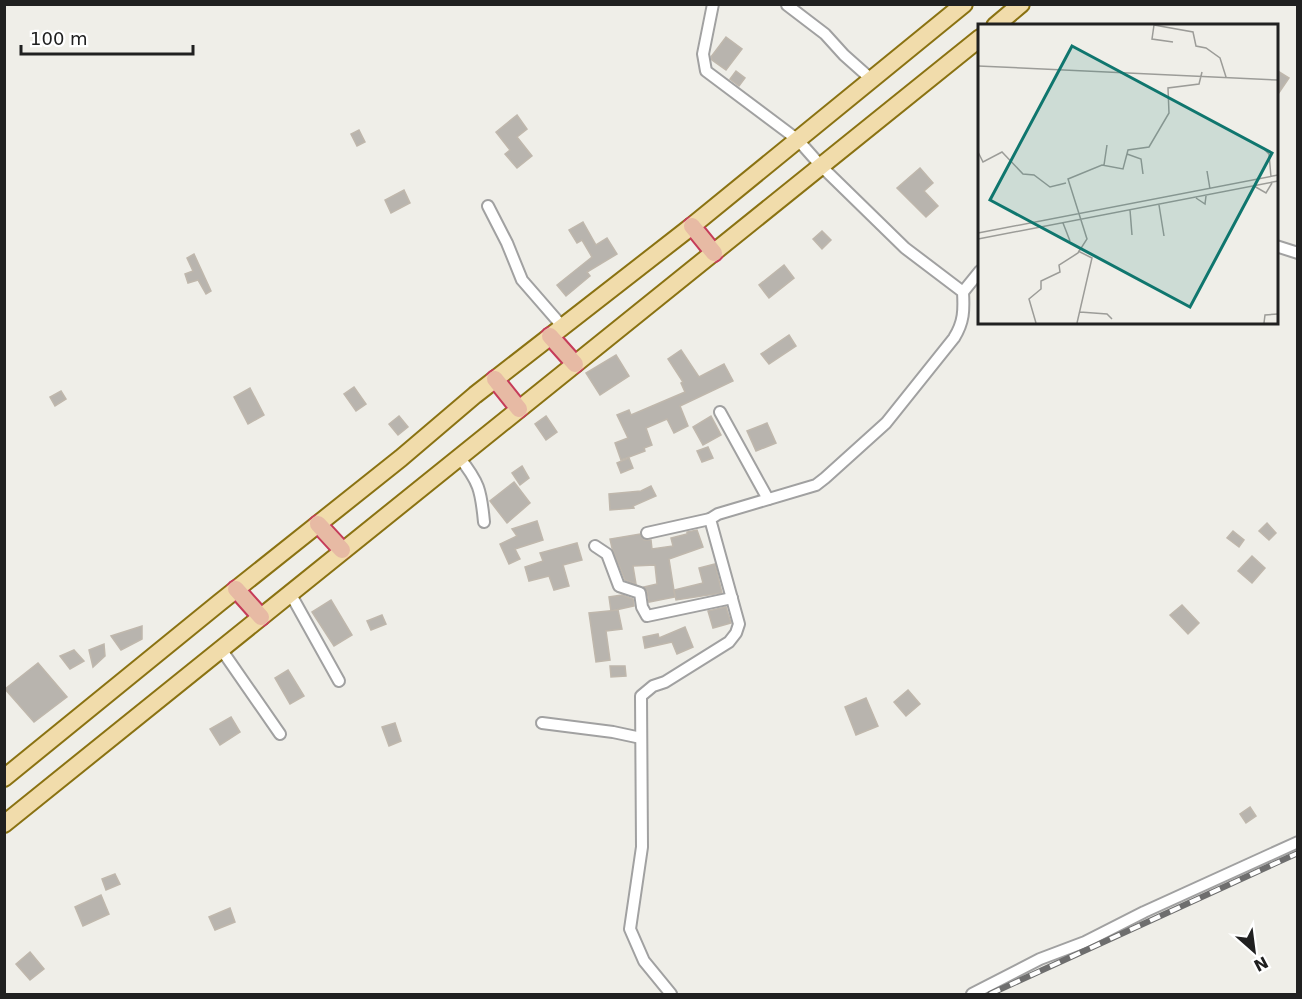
<svg xmlns="http://www.w3.org/2000/svg" width="1302" height="999" font-family="'DejaVu Sans',sans-serif">
<style>
.building{fill:#b8b4ae;stroke:#bfb7ac;stroke-width:1.5}
.lines{fill:none;stroke-linecap:round;stroke-linejoin:round}
.minor-casing{stroke:#a1a1a1;stroke-width:14}
.primary-casing{stroke:#8a7212;stroke-width:20}
.trunk-casing{stroke:#c63c59;stroke-width:20}
.minor{stroke:#fff;stroke-width:10}
.primary{stroke:#f1dcab;stroke-width:16}
.trunk{stroke:#e7baa4;stroke-width:16}
.rail-casing{stroke:#6e6e6e;stroke-width:6}
.rail{stroke:#fff;stroke-width:4;stroke-dasharray:11;stroke-linecap:butt}
.inset-road{fill:none;stroke:#9c9c98;stroke-width:1.5}
.view{fill:#0f766e;fill-opacity:0.15;stroke:#0f766e;stroke-width:3}
.inset-edge{fill:none;stroke:#202020;stroke-width:3}
</style>
<rect width="100%" height="100%" fill="#efeee8"/>
<g class="building">
<polygon points="726,37 742,49 726,70 712,60 711,57"/>
<polygon points="1276,70 1289,78 1276,97"/>
<polygon points="736,71 745,78 739,86 730,79"/>
<polygon points="517,115 527,129 517,137 532,156 517,168 505,154 510,150 496,132"/>
<polygon points="359,130 365,142 357,146 351,134"/>
<polygon points="920,168 933,183 924,191 938,206 926,217 897,188"/>
<polygon points="404,190 410,203 391,213 385,200"/>
<polygon points="583,222 596,245 607,238 617,254 587,272 590,276 566,296 557,285 592,257 582,240 577,243 569,230"/>
<polygon points="822,231 831,240 822,249 813,239"/>
<polygon points="194,254 211,291 206,294 198,280 188,283 185,274 193,271 187,258"/>
<polygon points="784,265 794,278 769,298 759,285"/>
<polygon points="789,335 796,346 769,364 761,354"/>
<polygon points="681,350 699,377 724,364 733,381 680,406 688,426 674,433 667,419 646,428 652,445 644,448 645,451 621,460 615,443 628,438 617,415 629,410 631,415 685,392 681,383 683,382 668,359"/>
<polygon points="616,355 629,376 600,395 586,373"/>
<polygon points="354,387 366,404 356,411 344,394"/>
<polygon points="250,388 264,415 248,424 234,397"/>
<polygon points="61,391 66,399 55,406 50,397"/>
<polygon points="399,416 408,427 398,435 389,424"/>
<polygon points="546,416 557,432 546,440 535,424"/>
<polygon points="711,416 721,435 703,445 693,427"/>
<polygon points="767,423 776,443 756,451 747,431"/>
<polygon points="708,447 713,458 702,462 697,451"/>
<polygon points="629,458 633,468 621,473 617,463"/>
<polygon points="522,466 529,478 520,485 512,473"/>
<polygon points="514,482 530,503 507,523 490,501"/>
<polygon points="651,486 656,496 633,506 634,508 610,510 609,494 641,491"/>
<polygon points="537,521 543,540 515,549 520,559 509,564 500,544 517,536 512,529"/>
<polygon points="1267,523 1276,533 1269,540 1259,531"/>
<polygon points="697,530 703,547 669,559 675,597 649,602 647,591 644,587 657,584 655,565 633,566 636,584 625,580 612,548 610,539 640,534 644,540 651,540 652,549 673,546 671,538 687,534 687,532"/>
<polygon points="1233,531 1244,540 1239,547 1227,538"/>
<polygon points="577,543 582,560 563,565 569,586 554,590 549,576 529,581 525,567 543,561 540,553"/>
<polygon points="1252,556 1265,568 1252,583 1238,571"/>
<polygon points="715,564 722,593 676,600 674,590 703,583 699,568"/>
<polygon points="622,595 633,599 634,606 611,611 609,597"/>
<polygon points="331,600 352,635 334,646 312,612"/>
<polygon points="1182,605 1199,623 1188,634 1170,615"/>
<polygon points="726,607 731,623 713,628 708,611"/>
<polygon points="618,610 622,629 606,631 610,660 596,662 589,613"/>
<polygon points="382,615 386,624 371,630 367,621"/>
<polygon points="142,626 142,639 121,650 111,636"/>
<polygon points="685,627 693,647 677,654 672,642 645,648 643,637 658,634 659,638"/>
<polygon points="104,644 105,656 93,667 89,650"/>
<polygon points="74,650 84,661 70,669 60,656"/>
<polygon points="38,663 67,697 34,722 5,689"/>
<polygon points="610,666 625,666 626,676 611,677"/>
<polygon points="288,670 304,696 290,704 275,678"/>
<polygon points="908,690 920,704 906,716 894,702"/>
<polygon points="866,698 878,726 856,735 845,707"/>
<polygon points="231,717 240,732 220,745 210,729"/>
<polygon points="395,723 401,741 389,746 382,727"/>
<polygon points="1250,807 1256,816 1246,823 1240,814"/>
<polygon points="115,874 120,884 106,890 102,879"/>
<polygon points="101,895 109,914 83,926 75,907"/>
<polygon points="230,908 235,922 215,930 209,917"/>
<polygon points="30,952 44,969 30,980 16,964"/>
</g>
<g class="lines">
<g class="minor-casing">
<g id="minor">
<polyline points="787,5 825,34 844,55 871,79"/>
<polyline points="488,206 507,243 522,280 562,326"/>
<polyline points="1276,246 1298,253"/>
<polyline points="963,292 980,271"/>
<polyline points="720,412 768,499"/>
<path d="M459 457C479 482 481 490 484 522"/>
<polyline points="647,533 710,519"/>
<polyline points="595,546 607,554 619,586 640,593 642,607 647,616 732,598"/>
<polyline points="290,593 339,681"/>
<polyline points="221,649 280,734"/>
<polyline points="542,723 613,732 641,738"/>
<path d="M671 994 644 961 630 929 642 847 641 696 653 686 665 682 729 642 736 633 739 624 710 519 718 514 816 485 825 478 886 423 954 338C964 322 964 310 963 292L905 248 821 166 798 140 706 71 703 54 713 4"/>
<polyline points="972,994 1040,959 1085,942 1144,912 1298,842"/>
</g>
</g>
<g class="primary-casing">
<g id="primary">
<polyline points="995,26 1021,4"/>
<polyline points="4,778 219,603 401,458 475,395 692,226 964,4"/>
<polyline points="4,824 980,38"/>
</g>
</g>
<g class="trunk-casing">
<g id="trunk">
<polyline points="692,226 714,253"/>
<polyline points="550,336 575,364"/>
<polyline points="495,379 519,409"/>
<polyline points="318,524 342,550"/>
<polyline points="236,589 261,617"/>
</g>
</g>
<use href="#minor" class="minor"/>
<use href="#primary" class="primary"/>
<use href="#trunk" class="trunk"/>
<g class="rail-casing">
<polyline id="rail" points="990,994 1298,853"/>
</g>
<use href="#rail" class="rail"/>
</g>
<g transform="translate(978 24)">
<rect width="300" height="300" fill="#efeee8"/>
<path class="inset-road" d="M176 1 215 8 218 22 228 24 242 34 248 53M176 1 174 15 195 18M0 42 300 56M285 124 291 130 293 153M0 128 5 138 24 128 45 150 56 151 72 163 88 159M149 130 163 135 165 150M126 141 129 121M229 147 232 165M276 162 288 169 294 159M218 174 227 180 228 172M181 181 186 212M152 186 154 211M85 199 92 217M0 209 300 151M0 215 300 157M102 288 129 290 134 295M58 299 51 275 63 265V257L82 248 81 241 100 229 109 215 90 155 124 141 145 145 150 126 171 123 191 89 190 64 221 60 224 48M99 299 114 234 100 227M286 299 287 291 300 290"/>
<path class="view" d="M94 22 294 129 212 283 12 176Z"/>
<rect width="300" height="300" class="inset-edge"/>
</g>
<rect width="1302" height="999" fill="none" stroke="#202020" stroke-width="12"/>
<g transform="translate(1254 951) rotate(152)" stroke="#ffffff" stroke-width="4.5" paint-order="stroke">
<path d="M0-4.5L10 22L0 15L-10 22Z" fill="#202020"/>
<text y="-9" font-size="16" font-weight="bold" text-anchor="middle" fill="#202020">N</text>
</g>
<path d="M21 45v9h172v-9" fill="none" stroke="#202020" stroke-width="3"/>
<text x="30" y="45" font-size="18" fill="#202020" stroke="#ffffff" stroke-width="4.5" paint-order="stroke">100 m</text>
</svg>
